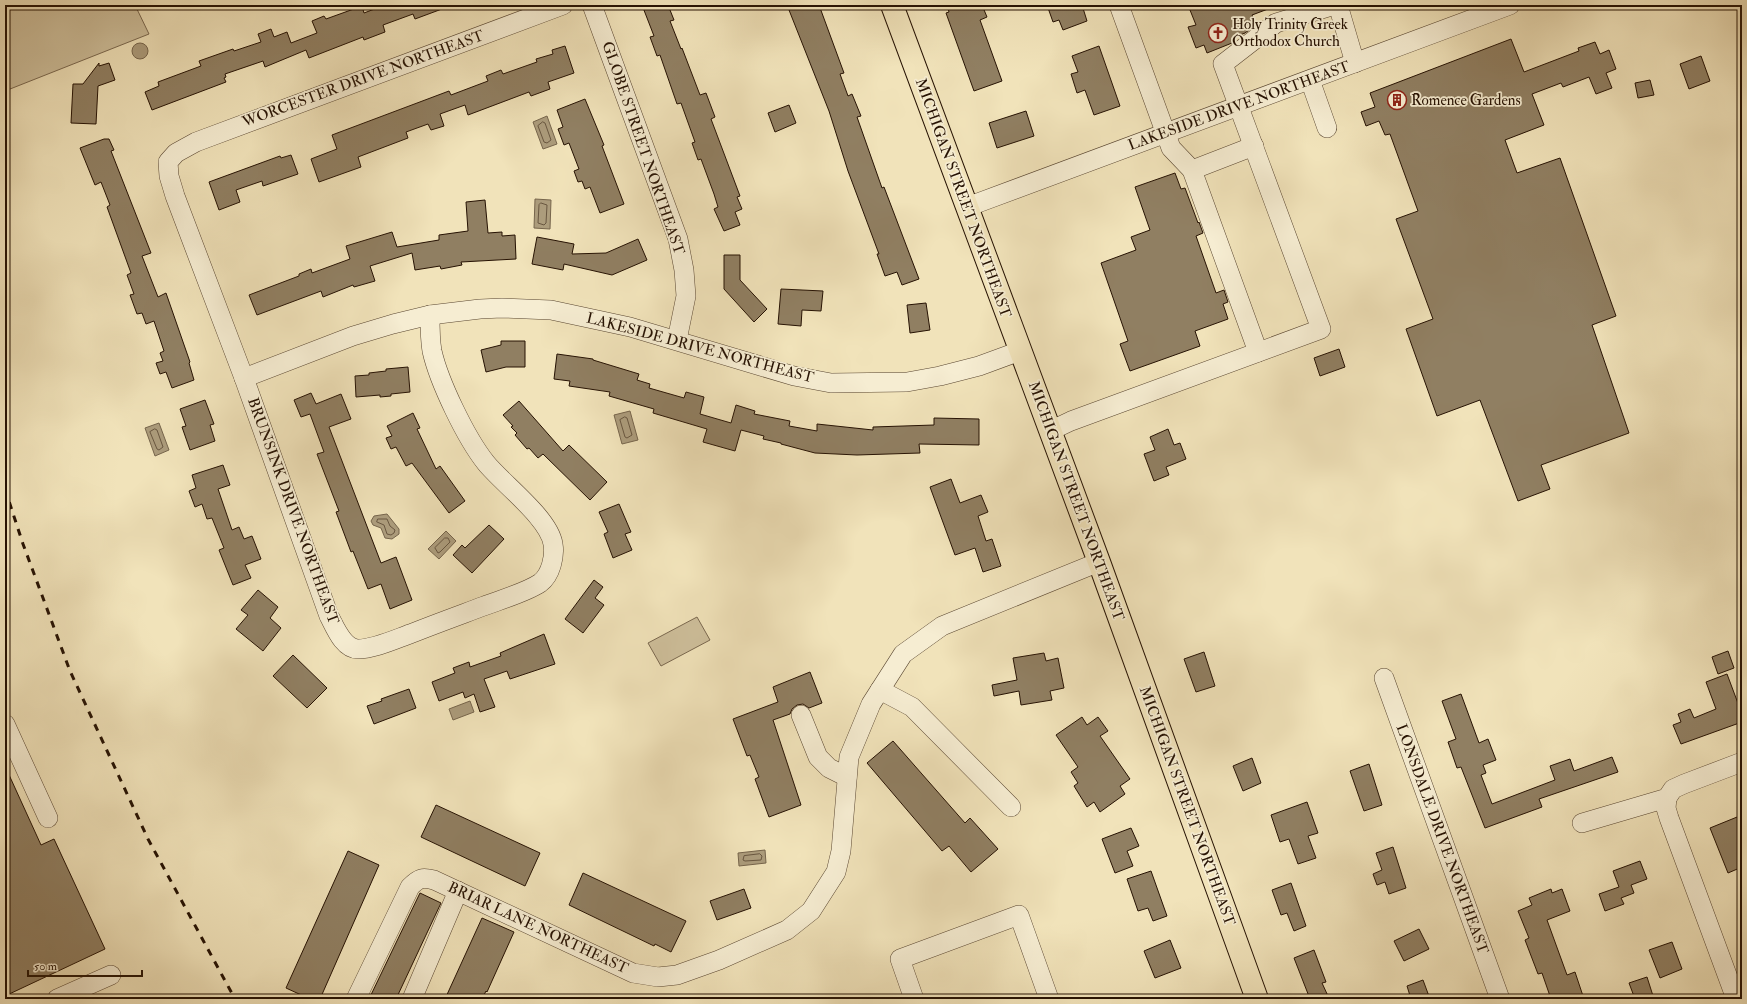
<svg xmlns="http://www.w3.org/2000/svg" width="1747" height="1004" font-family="'IM FELL Double Pica',serif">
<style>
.green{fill:#cebf9b;stroke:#7a684f}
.water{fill:#ac9c7c;stroke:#76654c}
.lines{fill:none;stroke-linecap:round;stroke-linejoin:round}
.shore{stroke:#695740;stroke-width:1}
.building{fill:#907f62;stroke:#261203}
.minor-casing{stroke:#594631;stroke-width:20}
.major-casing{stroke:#261203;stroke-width:24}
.minor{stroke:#f6edd2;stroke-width:19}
.major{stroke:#f1e3ba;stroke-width:22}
.rail{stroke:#261203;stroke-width:3;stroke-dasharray:7 7;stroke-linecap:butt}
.labels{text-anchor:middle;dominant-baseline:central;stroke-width:3.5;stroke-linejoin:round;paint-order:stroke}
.poi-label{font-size:15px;fill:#261203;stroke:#f6edd2;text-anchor:start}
.street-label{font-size:15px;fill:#261203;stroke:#f6edd2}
</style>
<rect width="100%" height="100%" fill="#f1e3ba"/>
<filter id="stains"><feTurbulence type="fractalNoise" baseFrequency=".005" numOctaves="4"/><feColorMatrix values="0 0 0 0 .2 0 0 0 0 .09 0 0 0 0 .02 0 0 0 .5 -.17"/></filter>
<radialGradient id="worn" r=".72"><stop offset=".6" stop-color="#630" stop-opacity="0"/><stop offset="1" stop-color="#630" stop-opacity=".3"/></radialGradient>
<g class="green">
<polygon points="5,5 135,5 149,34 5,91"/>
<polygon points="697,617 710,640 661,666 648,643"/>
</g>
<g class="water">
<circle cx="140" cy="51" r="8"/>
<polygon points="547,116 557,144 543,149 533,122"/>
<polygon points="535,199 551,200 550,229 534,228"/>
<polygon points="630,411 638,440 622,444 614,415"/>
<polygon points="159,423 169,450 155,456 145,428"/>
<polygon points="387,514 399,529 399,534 392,539 385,538 381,528 373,525 371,521 374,516"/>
<polygon points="446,531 456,541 439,559 428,549"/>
<polygon points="470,701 474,712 453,720 449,709"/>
<polygon points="765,850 766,863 739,866 738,853"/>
</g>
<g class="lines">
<g class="shore">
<polygon points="543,122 545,123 551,140 547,143 544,142 538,126"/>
<polygon points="541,203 547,205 546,223 544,225 538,223 539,205"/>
<polygon points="625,417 627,418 632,435 627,438 625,437 620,420"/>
<polygon points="155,429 157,430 163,447 159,450 157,449 150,432"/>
<polygon points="378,519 387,519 390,526 395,530 394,533 391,535 387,534 384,525 377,522"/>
<polygon points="445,538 448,538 450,542 440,552 438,553 435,548"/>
<polygon points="760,854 762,856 761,860 745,861 743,860 744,856"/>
</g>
</g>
<g class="building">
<polygon points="385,5 450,5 450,6 415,19 413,14 383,25 385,32 364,40 363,37 309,58 306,50 265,67 263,61 225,74 226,77 224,78 226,82 152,110 145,92 159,86 158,82 201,66 199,61 233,49 234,51 261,42 258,34 271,29 274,37 287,32 291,43 317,33 312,21 324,16 326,19 362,6 364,13"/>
<polygon points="642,5 668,5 674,20 670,21 681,49 682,48 700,95 706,93 715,117 711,119 740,196 737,197 742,209 735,212 740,225 724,231 714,209 718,207 714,194 701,159 698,160 692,143 695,142 681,103 677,104 660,55 657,56 650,37 654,36"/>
<polygon points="802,5 819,5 844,73 840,74 848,96 852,94 861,116 857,117 882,188 884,187 919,279 902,285 897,272 885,276 877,254 879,254 848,171 829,111 789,10"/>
<polygon points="947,5 982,5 987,17 980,20 1002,81 974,91 946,13 949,12"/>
<polygon points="1047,5 1082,5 1087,21 1063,30 1059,20 1053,22"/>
<polygon points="1188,5 1276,5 1276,6 1252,15 1256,25 1245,33 1233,38 1234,42 1232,43 1207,53 1204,45 1196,48 1188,27 1196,25"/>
<polygon points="1511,39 1524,72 1579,51 1578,48 1595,42 1600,54 1609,50 1616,69 1606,73 1612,88 1596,94 1589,77 1563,87 1561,83 1532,94 1544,125 1505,140 1517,173 1560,158 1616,316 1592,325 1629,433 1541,465 1550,489 1518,501 1480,400 1437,416 1406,329 1433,319 1396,219 1418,211 1390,134 1385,135 1379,121 1366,126 1361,112 1375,107 1370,93"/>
<polygon points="565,46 574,73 548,82 550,89 531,96 529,92 468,115 465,105 440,114 444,126 431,130 428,124 406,132 408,138 358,157 361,167 319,182 311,159 337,149 332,135 449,91 451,95 488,81 486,76 501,70 503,74 537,62 536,59 553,54 552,50"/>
<polygon points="1099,46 1120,106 1094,115 1085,90 1077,93 1071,74 1078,72 1072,56"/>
<polygon points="1701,56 1710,81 1689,89 1680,64"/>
<polygon points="99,63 99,66 109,63 115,80 98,86 96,124 71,123 73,84 83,84"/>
<polygon points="1650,80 1654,95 1638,98 1635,83"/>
<polygon points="585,99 604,145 602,146 624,204 600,213 590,187 585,189 582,181 578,182 574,171 579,169 569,143 564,145 558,129 563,127 557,110"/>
<polygon points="789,105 796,123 775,132 768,113"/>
<polygon points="1026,111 1034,136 997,148 989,123"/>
<polygon points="104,139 109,139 114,150 111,151 151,253 142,256 158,297 166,293 190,362 189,363 194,380 172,388 166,372 160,374 156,363 163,361 160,353 164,351 154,321 146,324 142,313 137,314 130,295 134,294 127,275 131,273 107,207 110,205 101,182 95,185 80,148"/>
<polygon points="291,155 298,174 263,186 262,181 236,190 240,202 219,210 209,182 280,156 281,158"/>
<polygon points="1175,173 1181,189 1185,188 1198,223 1199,222 1203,233 1196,236 1216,293 1224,290 1228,302 1223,304 1228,319 1195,331 1200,346 1130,371 1120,344 1128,341 1101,263 1136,250 1131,237 1150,230 1135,187"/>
<polygon points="485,200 488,233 502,232 502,236 515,235 516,259 461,262 462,265 441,269 440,266 415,270 412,253 370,266 375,281 354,287 353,285 323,297 321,291 257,315 249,295 299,276 299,274 311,269 312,273 350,259 346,246 392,232 397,247 439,240 439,235 468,231 466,202"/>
<polygon points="537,237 574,244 572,254 606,253 638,239 647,260 612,275 564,264 563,270 532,264"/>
<polygon points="724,255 740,255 740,280 767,309 754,322 724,289"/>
<polygon points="781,289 823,291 821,311 802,310 801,326 778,324"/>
<polygon points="926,303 930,330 910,333 907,305"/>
<polygon points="501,341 525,341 525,367 506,367 486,372 481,350 501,345"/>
<polygon points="1339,349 1345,367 1320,376 1314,358"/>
<polygon points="557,354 593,359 593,360 639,374 637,380 650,384 649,388 684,398 686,392 704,397 700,414 731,423 736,405 755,411 754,414 790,421 789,426 817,431 817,424 873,430 873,427 934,425 934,418 979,419 979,445 919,444 920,453 857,455 815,453 781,444 781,443 763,439 764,436 741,430 735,451 703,442 707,429 653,413 654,409 609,396 610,392 569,386 570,381 554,379"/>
<polygon points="408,367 410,392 391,394 391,396 380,397 380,395 356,397 355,376 369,375 369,373 386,371 386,369"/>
<polygon points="311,393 316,404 341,394 351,419 329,427 381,563 396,557 412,600 390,609 381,584 368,589 353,551 351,552 336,512 339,511 317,454 324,452 310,414 301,417 294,400"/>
<polygon points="205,400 214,424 210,425 215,441 190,450 182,427 186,426 180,409"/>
<polygon points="519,401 563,451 569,445 607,482 590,500 543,454 538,458 529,448 527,449 515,435 517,433 511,427 513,426 503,415"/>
<polygon points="413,413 420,428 417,429 436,469 440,466 465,501 449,513 412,463 406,466 396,447 391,449 386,438 392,436 387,426"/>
<polygon points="1168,429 1174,445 1180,443 1186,459 1166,467 1169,475 1154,481 1144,454 1155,450 1150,437"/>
<polygon points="223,465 230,485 218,489 232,530 239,527 244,539 252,536 261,559 245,565 251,578 233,585 219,550 224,548 212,518 207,519 202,504 195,507 189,491 196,488 192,475"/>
<polygon points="951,479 960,503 981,495 988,512 978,516 986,541 992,539 1001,566 983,572 975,548 955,555 930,487"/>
<polygon points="619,504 631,532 625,534 632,550 613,558 604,534 608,532 599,512"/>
<polygon points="489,525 504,539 472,573 453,555 462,545 465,548"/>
<polygon points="594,580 603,587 595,598 604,605 583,633 565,619"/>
<polygon points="258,590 278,607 270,618 281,628 263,651 236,629 248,615 241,610"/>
<polygon points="544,634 555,664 510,679 507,671 484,679 495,707 480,712 474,694 465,698 463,692 439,701 432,682 455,673 453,668 469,662 470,667 501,656 500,653"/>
<polygon points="1728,651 1734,668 1718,674 1712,657"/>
<polygon points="1204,652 1215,686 1196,692 1184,659"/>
<polygon points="1044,653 1046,661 1058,658 1064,688 1050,691 1052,700 1021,705 1019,691 994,696 992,685 1017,680 1013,658"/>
<polygon points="293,655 327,688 307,708 273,676"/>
<polygon points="810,672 822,703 809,708 803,704 797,705 792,709 790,714 773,720 801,805 769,817 755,779 759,777 750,755 747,756 733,719 778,702 773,687"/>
<polygon points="1727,674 1742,714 1742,722 1681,744 1673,725 1681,722 1678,714 1690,709 1694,718 1716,709 1706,682"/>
<polygon points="409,689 416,708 374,724 367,706 382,701 381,699"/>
<polygon points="1461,694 1479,743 1488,739 1496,760 1483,765 1486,773 1481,775 1492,804 1555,780 1550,766 1570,759 1574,771 1612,757 1618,772 1539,799 1542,807 1485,828 1461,767 1457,768 1448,742 1456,739 1442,701"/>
<polygon points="1082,717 1087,725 1098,717 1108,731 1100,736 1130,779 1120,786 1125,794 1100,812 1094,802 1087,807 1074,786 1078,783 1071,772 1078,767 1056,735"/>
<polygon points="893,741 965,823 970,818 998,849 971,872 949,846 942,851 867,763"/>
<polygon points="1252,758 1261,783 1243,791 1233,766"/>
<polygon points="1369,764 1382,805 1364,811 1350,771"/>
<polygon points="5,766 41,845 54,839 105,949 5,996"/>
<polygon points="1307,802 1318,833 1308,836 1316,858 1298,864 1289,839 1280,842 1271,815"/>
<polygon points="436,805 540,853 525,886 421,837"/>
<polygon points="1742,815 1742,867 1728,873 1710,828"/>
<polygon points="1131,828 1139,846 1127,851 1133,866 1115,873 1102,839"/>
<polygon points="1393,847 1406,888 1389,894 1385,882 1377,885 1373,874 1382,870 1376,853"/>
<polygon points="348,851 379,865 320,999 310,999 286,988"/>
<polygon points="1640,861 1647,879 1631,885 1634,893 1621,898 1624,904 1605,911 1599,894 1619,887 1613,871"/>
<polygon points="1151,871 1167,916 1153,921 1148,908 1138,911 1127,879"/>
<polygon points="583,873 686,921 671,952 655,944 654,946 569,905"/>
<polygon points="1291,883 1306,926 1294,931 1287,913 1281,915 1272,890"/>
<polygon points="744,889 751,908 717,920 710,901"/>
<polygon points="1551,889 1552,893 1562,889 1570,911 1547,920 1567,975 1575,972 1584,999 1551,999 1542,973 1538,974 1525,940 1529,938 1518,911 1532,905 1529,898"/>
<polygon points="420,893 441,903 396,999 369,999"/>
<polygon points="482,918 514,932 487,992 486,991 482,999 445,999"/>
<polygon points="1419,929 1429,949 1404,961 1394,941"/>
<polygon points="1170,940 1181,968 1155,978 1144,951"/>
<polygon points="1672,942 1682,969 1660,978 1649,950"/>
<polygon points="1314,950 1326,982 1322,983 1328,996 1321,999 1310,999 1294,958"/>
<polygon points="1647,977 1654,999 1635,999 1629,983"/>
<polygon points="1423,980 1430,999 1411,999 1407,986"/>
</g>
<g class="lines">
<g class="minor-casing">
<g id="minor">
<polyline points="592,5 678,239 684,270 686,296 677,340"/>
<polyline points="1119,5 1171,148 1192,170 1258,352"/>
<polyline points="1338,5 1355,63"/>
<polyline points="1310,80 1327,128"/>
<polyline points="1192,170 1254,146"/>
<polyline points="967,207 1510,5"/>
<path d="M430 315C430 327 430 340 432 351 439 382 466 438 486 463 503 484 549 518 553 544 555 556 551 575 540 583 527 592 500 600 484 606 460 615 435 624 410 634 396 639 374 649 358 649 343 649 335 627 329 616L244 378 175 196 169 176 168 162 176 153 196 142 563 5"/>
<polyline points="244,378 353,336 393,324 430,315 480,309 502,308 551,310 630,327 794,376 831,383 907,382 940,376 979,366 1020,351"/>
<polyline points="1050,431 1071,421 1321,329 1223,64 1276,23 1335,5"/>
<polyline points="1384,678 1500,999"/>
<polyline points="880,690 912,707 1011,807"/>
<polyline points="801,715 818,757 829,768 847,777"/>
<polyline points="5,724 48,818"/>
<polyline points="1667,798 1666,808 1669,818 1736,999"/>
<polyline points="1582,823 1667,798 1673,789 1684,784 1742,762"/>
<polyline points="57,999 111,975"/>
<path d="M356 999 410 887C419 878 422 877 434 880L633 973 658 977 677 975 719 960 787 930 811 911 836 872 841 851 849 757 871 704 903 654 942 626 1099 562"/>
<polyline points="412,999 458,891"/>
<polyline points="914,999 900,959 1019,915 1049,999"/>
</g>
</g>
<g class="major-casing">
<polyline id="major" points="892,5 1099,562 1257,999"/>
</g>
<use href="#minor" class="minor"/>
<use href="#major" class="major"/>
<polyline class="rail" points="5,489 23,544 70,671 148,839 235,999"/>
</g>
<defs>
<g id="church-ring" transform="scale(1)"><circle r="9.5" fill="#f6edd2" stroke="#8f2418" stroke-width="1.5"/><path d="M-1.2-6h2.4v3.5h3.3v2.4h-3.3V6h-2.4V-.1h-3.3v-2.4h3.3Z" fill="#8f2418"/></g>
<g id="building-ring" transform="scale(1)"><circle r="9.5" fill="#f6edd2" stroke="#8f2418" stroke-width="1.5"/><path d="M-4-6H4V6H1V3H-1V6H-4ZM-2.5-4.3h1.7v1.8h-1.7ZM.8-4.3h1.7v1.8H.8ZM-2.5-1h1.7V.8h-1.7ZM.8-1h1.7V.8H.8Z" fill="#8f2418"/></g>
</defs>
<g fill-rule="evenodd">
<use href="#church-ring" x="1218" y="33"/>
<use href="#building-ring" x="1397" y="100"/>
</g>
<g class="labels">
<g class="poi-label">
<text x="1232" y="24">Holy Trinity Greek<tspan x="1232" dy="17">Orthodox Church</tspan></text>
<text x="1411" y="100">Romence Gardens</text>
</g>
<g class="street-label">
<text transform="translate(363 79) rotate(-20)">WORCESTER DRIVE NORTHEAST</text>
<text transform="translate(1239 106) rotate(-20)">LAKESIDE DRIVE NORTHEAST</text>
<text transform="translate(643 148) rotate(71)">GLOBE STREET NORTHEAST</text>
<text transform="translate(963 198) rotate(70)">MICHIGAN STREET NORTHEAST</text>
<text transform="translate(700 348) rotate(15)">LAKESIDE DRIVE NORTHEAST</text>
<text transform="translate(1076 501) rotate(70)">MICHIGAN STREET NORTHEAST</text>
<text transform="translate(293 511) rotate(70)">BRUNSINK DRIVE NORTHEAST</text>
<text transform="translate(1187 806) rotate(70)">MICHIGAN STREET NORTHEAST</text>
<text transform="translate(1442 839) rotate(70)">LONSDALE DRIVE NORTHEAST</text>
<text transform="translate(538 928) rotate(25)">BRIAR LANE NORTHEAST</text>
</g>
</g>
<rect width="1747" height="1004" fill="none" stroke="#f1e3ba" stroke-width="20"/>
<rect x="6" y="6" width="1735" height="992" fill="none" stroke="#261203" stroke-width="2"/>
<rect x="10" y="10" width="1727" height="984" fill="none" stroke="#261203"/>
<path d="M28 970v6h114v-6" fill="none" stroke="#261203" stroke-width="2"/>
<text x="34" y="970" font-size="12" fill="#261203" stroke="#f6edd2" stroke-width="3" paint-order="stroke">50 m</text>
<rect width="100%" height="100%" filter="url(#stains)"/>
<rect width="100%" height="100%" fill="url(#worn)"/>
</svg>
